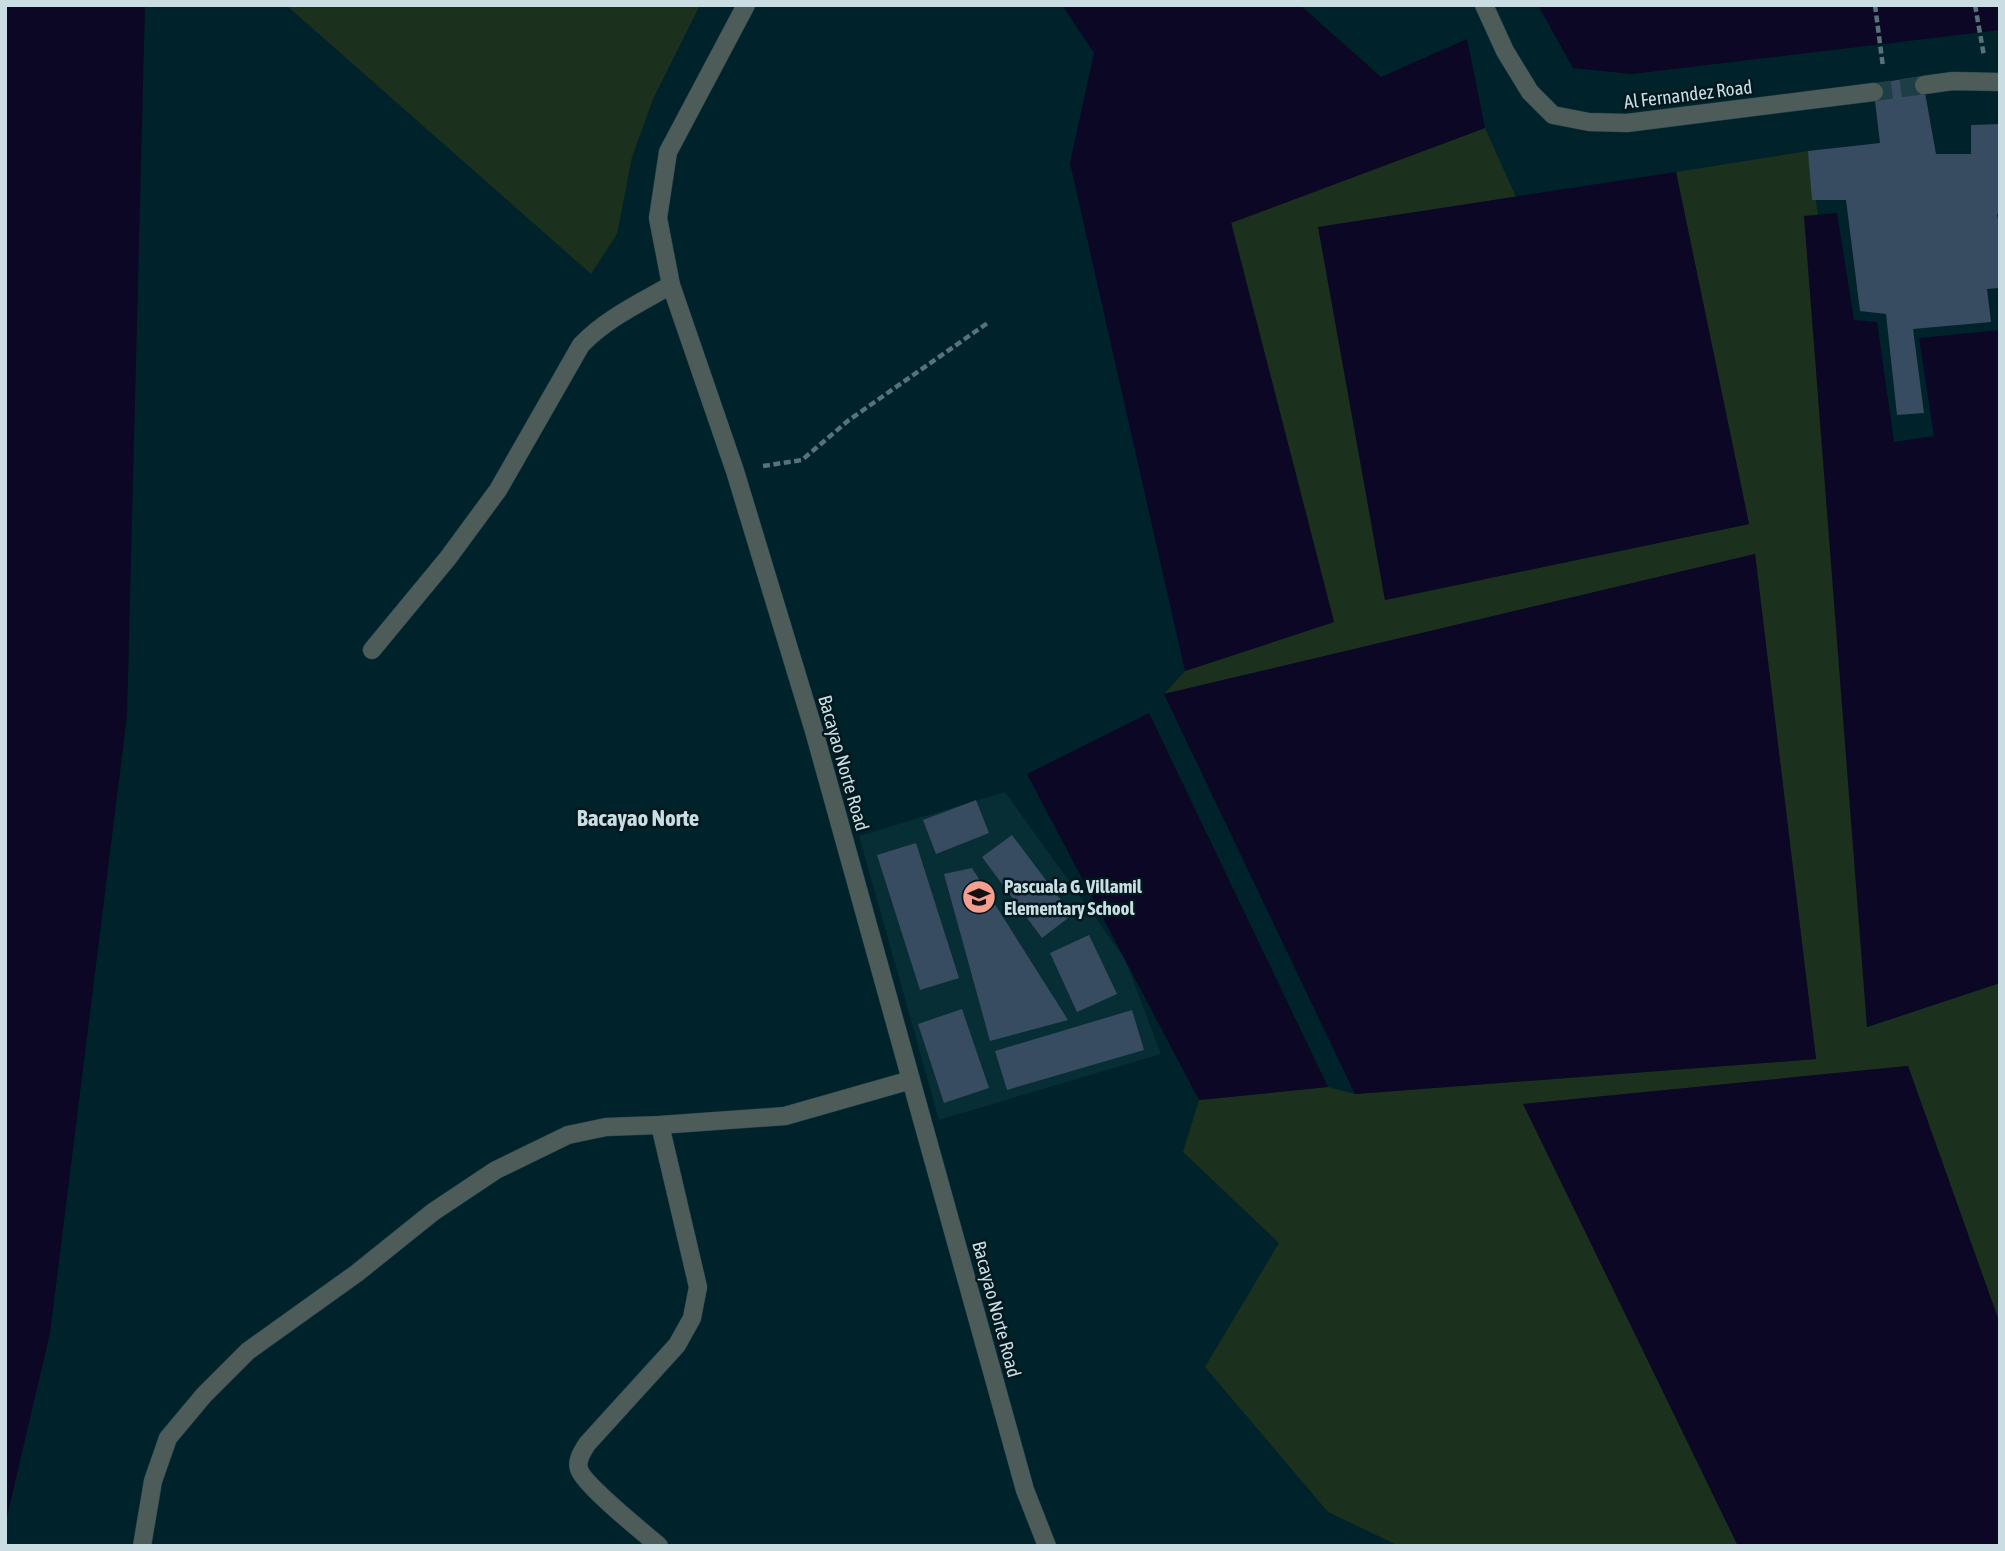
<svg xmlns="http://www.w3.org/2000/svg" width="2005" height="1551" font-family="'Asap Condensed',sans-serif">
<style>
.built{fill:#072d35}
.green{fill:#1b301d}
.water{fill:#0b0724}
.building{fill:#384c61}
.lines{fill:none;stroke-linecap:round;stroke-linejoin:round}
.street-tunnel{stroke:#1e3e46;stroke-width:18;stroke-dasharray:18 9;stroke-linecap:butt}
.street-casing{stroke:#204047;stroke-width:19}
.path{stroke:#577279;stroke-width:4.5;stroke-dasharray:7 3.5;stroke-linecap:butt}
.street{stroke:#4d5c59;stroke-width:18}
.labels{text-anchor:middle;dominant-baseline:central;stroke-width:5;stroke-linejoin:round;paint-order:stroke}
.street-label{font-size:19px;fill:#cadde2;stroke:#00181e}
.poi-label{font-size:19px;font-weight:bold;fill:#cadde2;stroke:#00181e;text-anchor:start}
.quarter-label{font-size:23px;font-weight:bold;fill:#cadde2;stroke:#00181e}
</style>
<rect width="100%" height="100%" fill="#00222a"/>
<polygon class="built" points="1005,792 1125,959 1161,1054 939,1120 859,836"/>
<g class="green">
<polygon points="286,5 700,5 653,99 632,157 617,234 591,274"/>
<polygon points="1485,128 1516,197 1319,227 1385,600 1749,524 1676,172 1808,151 1818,215 1867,1027 2000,983 2000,1324 1908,1066 1524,1104 1738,1546 1399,1546 1328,1512 1205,1367 1279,1243 1183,1152 1199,1100 1328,1087 1355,1094 1816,1059 1755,554 1164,694 1185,671 1334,622 1231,222"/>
</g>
<g class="water">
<polygon points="5,5 145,5 127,716 50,1333 5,1525"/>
<polygon points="1062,5 1300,5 1381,77 1467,39 1485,128 1231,223 1334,622 1185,671 1070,163 1094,53"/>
<polygon points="1538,5 2000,5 2000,30 1632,74 1573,68"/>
<polygon points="1676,172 1749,524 1385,600 1318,227"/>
<polygon points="1837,213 1854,320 1877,322 1894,442 1934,436 1919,338 2000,330 2000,983 1867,1027 1804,216"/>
<polygon points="1755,554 1816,1059 1355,1094 1164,694"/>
<polygon points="1149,713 1328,1087 1199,1100 1027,774"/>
<polygon points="1908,1066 2000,1324 2000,1546 1738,1546 1523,1104"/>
</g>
<g class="building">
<polygon points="1922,76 1936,154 1971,154 1971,125 2000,124 2000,214 1997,214 2000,232 2000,288 1987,289 1991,322 1913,329 1924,413 1897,415 1886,314 1860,311 1846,200 1812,200 1808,151 1880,143 1873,84"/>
<polygon points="976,800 989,833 936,854 923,820"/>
<polygon points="1012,835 1072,915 1042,938 982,857"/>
<polygon points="916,843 959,978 920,990 877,855"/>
<polygon points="972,868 1068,1020 990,1041 944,874"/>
<polygon points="1089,935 1117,994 1077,1012 1050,953"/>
<polygon points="962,1009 989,1088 944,1103 918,1024"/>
<polygon points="1132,1010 1144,1050 1007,1090 995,1051"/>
</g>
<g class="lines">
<polyline class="street-tunnel" points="1874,92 1924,85"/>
<g class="street-casing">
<g id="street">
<polyline points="746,5 668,152 658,218 671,285 735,471 814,731 1025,1490 1047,1546"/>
<polyline points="1484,5 1505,51 1530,92 1553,115 1589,122 1627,123 1874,92"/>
<polyline points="1924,85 1953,81 2000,82"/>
<path d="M372 650 448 558 498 490 581 345C607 318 640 303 671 285"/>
<polyline points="142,1546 153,1481 168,1438 204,1395 248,1351 357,1273 433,1212 496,1170 568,1135 606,1127 660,1125 785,1116 911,1080"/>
<path d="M659 1546C644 1533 583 1484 579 1469 576 1460 583 1451 587 1444L677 1345 692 1318 698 1287 660 1125"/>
</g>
</g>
<g class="path">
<polyline points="1875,5 1883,67"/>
<polyline points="1975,5 1984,56"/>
<polyline points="763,466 802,460 849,420 989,322"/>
</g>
<use href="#street" class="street"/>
</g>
<defs>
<g id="school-disc" transform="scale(1.75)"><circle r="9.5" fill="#f59d8f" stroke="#00181e"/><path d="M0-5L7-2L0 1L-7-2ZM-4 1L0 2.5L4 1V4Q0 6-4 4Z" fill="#111"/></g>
</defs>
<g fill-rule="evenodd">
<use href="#school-disc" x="979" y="897"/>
</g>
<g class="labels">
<g class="street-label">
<text transform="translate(1688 94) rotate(-7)">Al Fernandez Road</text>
<text transform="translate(844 763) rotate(74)">Bacayao Norte Road</text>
<text transform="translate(997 1309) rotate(75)">Bacayao Norte Road</text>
</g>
<g class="poi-label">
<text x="1004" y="886">Pascuala G. Villamil<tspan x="1004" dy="22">Elementary School</tspan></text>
</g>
<g class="quarter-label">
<text x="638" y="818">Bacayao Norte</text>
</g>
</g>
<rect width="2005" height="1551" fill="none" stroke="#cadde2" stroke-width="14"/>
</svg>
